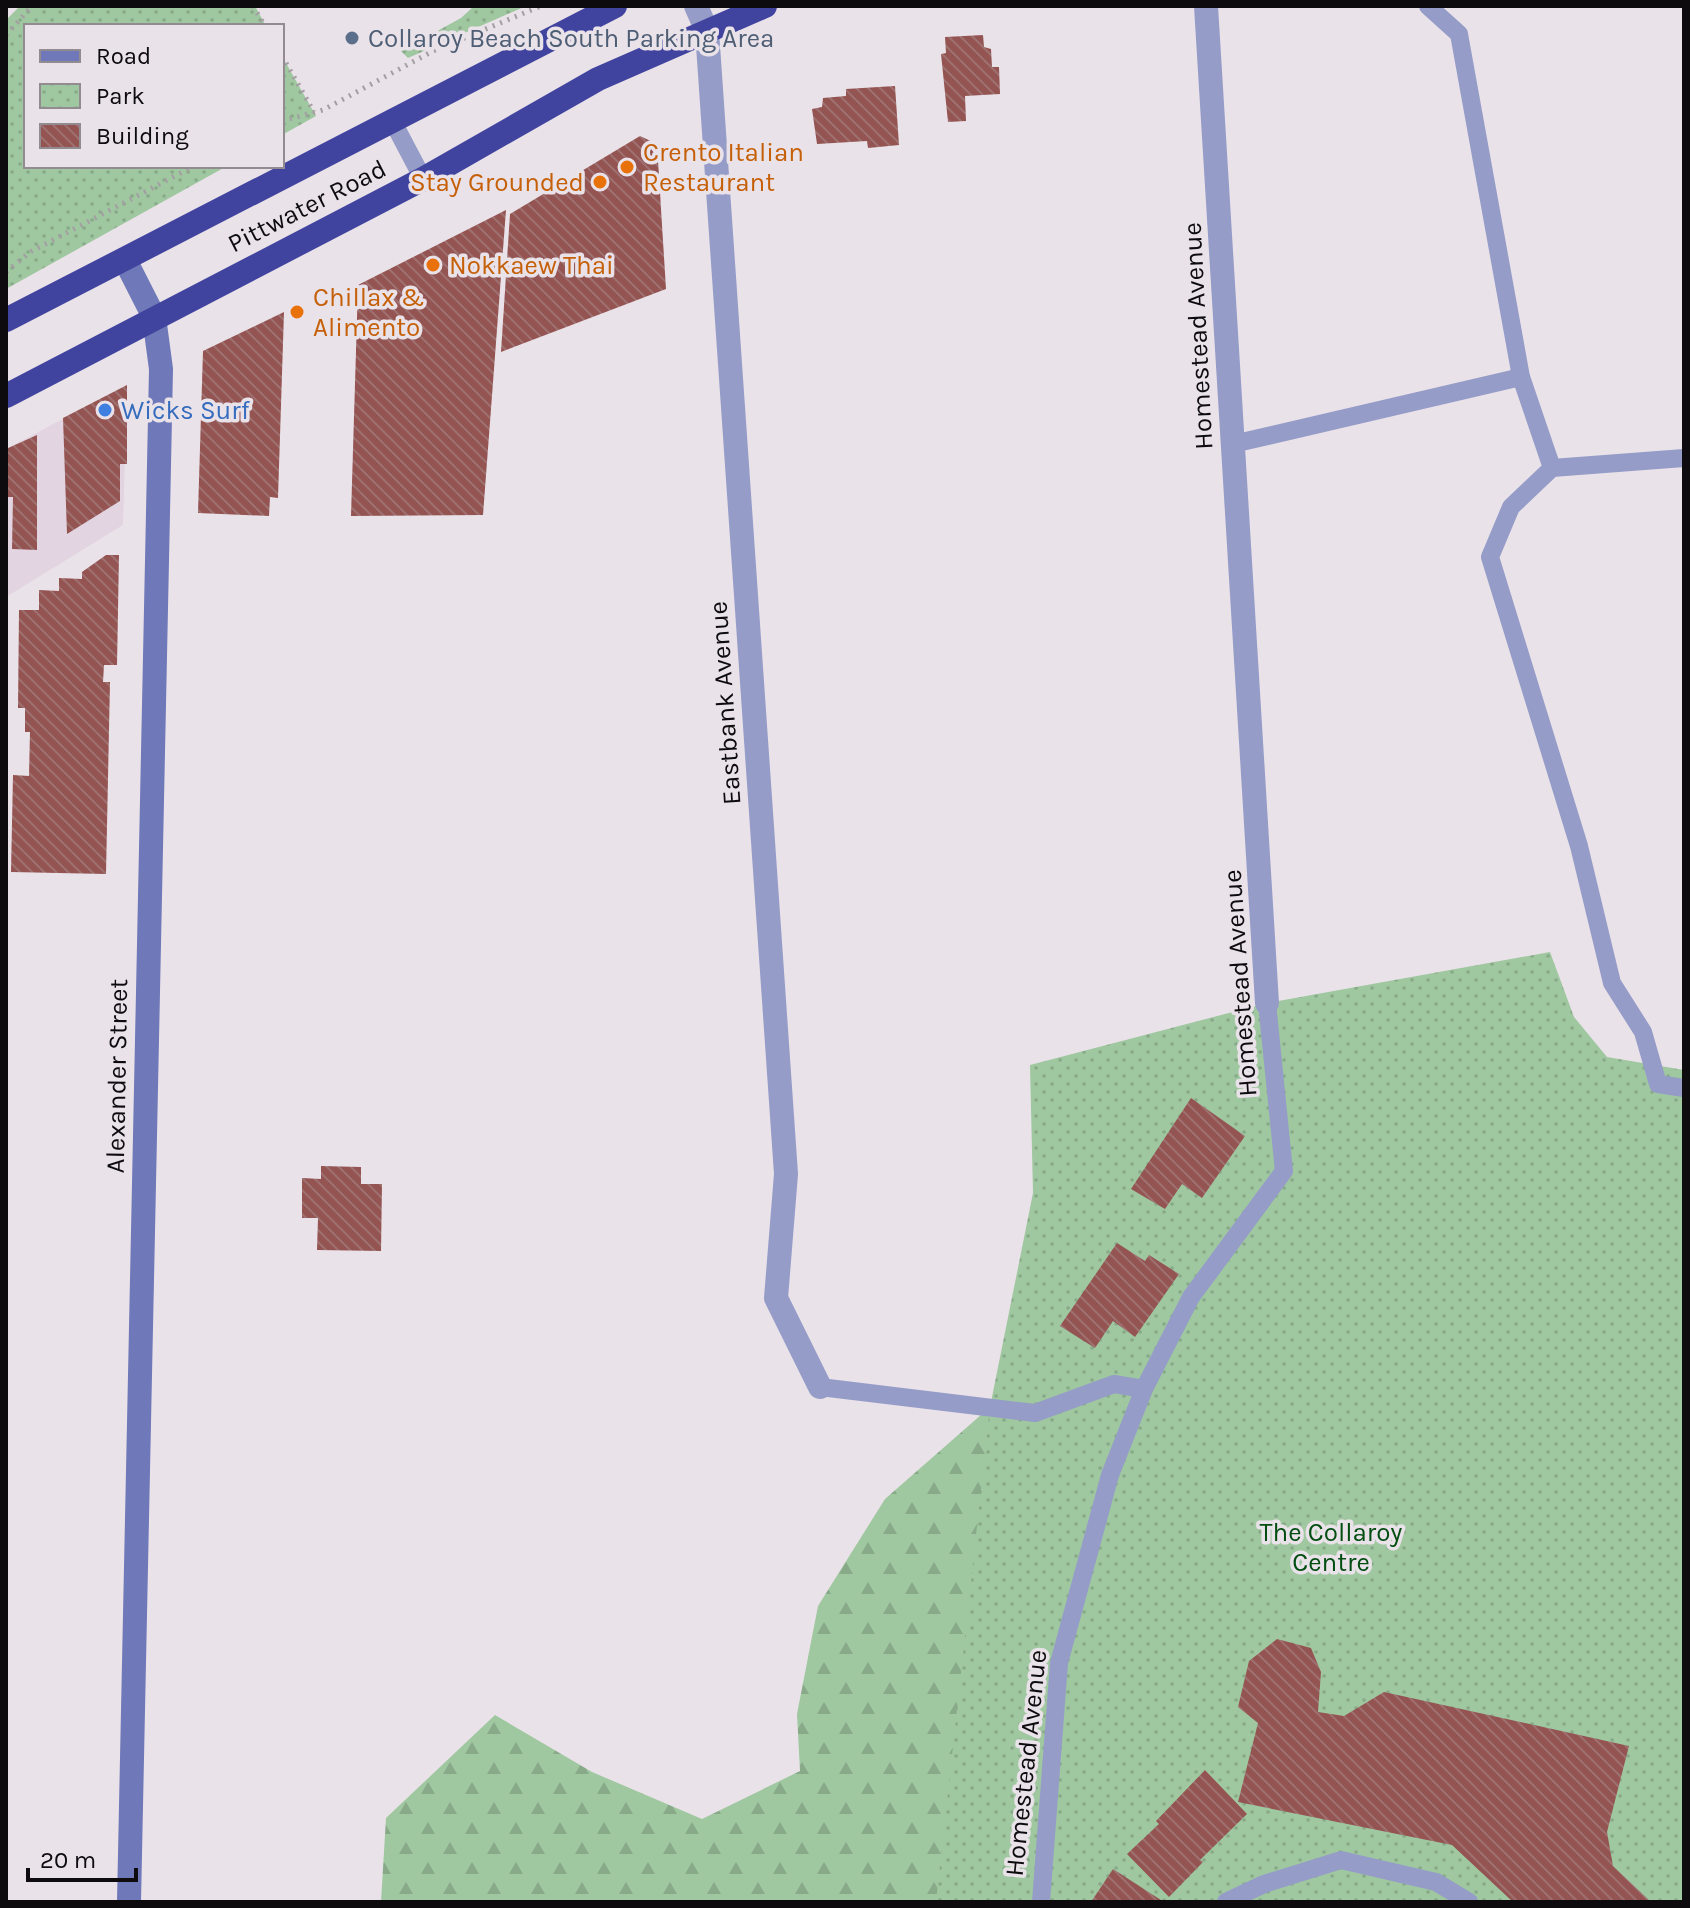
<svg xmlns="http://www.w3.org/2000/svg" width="1690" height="1908" font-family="Karla,sans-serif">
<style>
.built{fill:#e2d5e1}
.forest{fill:url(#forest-firs)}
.park{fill:url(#park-dots)}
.building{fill:url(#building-back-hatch)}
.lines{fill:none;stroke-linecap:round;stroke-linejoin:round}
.path{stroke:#a49ea3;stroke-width:5;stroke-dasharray:2 6;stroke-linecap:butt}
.lane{stroke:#959cc8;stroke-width:18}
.street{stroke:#959cc8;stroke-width:24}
.secondary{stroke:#6f78b8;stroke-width:24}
.highway{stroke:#41449f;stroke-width:24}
.service-dot{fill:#5c6f8a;stroke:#eae2e9;stroke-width:3}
.food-dot{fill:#e8710a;stroke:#eae2e9;stroke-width:3}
.shop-dot{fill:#3f7fe0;stroke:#eae2e9;stroke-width:3}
.labels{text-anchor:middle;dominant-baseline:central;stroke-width:7;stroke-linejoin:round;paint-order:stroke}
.service-label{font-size:26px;fill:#4e5e75;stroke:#eae2e9;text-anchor:start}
.food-label{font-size:26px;fill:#c56008;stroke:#eae2e9;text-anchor:start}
.street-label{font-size:26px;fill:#0d0b0d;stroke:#eae2e9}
.shop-label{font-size:26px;fill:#366cbe;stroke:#eae2e9;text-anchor:start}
.park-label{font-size:26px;fill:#024e11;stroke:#eae2e9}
</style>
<defs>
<pattern id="forest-firs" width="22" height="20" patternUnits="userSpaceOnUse" patternTransform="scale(2)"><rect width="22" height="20" fill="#9fc7a0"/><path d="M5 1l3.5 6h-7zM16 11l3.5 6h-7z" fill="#88aa89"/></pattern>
<pattern id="park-dots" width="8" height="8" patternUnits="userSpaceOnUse" patternTransform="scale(2)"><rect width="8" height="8" fill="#9fc7a0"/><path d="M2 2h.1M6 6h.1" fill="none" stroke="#88aa89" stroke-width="1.8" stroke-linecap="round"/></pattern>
<pattern id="building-back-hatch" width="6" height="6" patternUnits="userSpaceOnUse" patternTransform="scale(2)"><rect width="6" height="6" fill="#935452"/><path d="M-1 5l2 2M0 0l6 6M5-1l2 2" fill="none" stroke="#9e7170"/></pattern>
</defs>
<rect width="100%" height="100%" fill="#eae2e9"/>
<polygon class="built" points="127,385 123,525 6,597 6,449"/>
<polygon class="forest" points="990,1407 998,1902 381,1902 386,1818 495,1715 592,1772 702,1819 800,1771 797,1714 818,1606 885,1499"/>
<g class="park">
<polygon points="20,6 255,6 266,26 26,26 26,166 227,166 6,289 6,20"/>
<polygon points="474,6 526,6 408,58 401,51 461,18"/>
<polygon points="282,56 316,116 282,135"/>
<polygon points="1550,952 1574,1017 1607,1057 1684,1070 1684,1902 936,1902 990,1407 1033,1193 1030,1065 1267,1003"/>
</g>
<g class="building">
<polygon points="983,35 984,47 991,49 992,67 999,67 1000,94 965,96 966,121 948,122 941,54 946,53 945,37"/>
<polygon points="895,86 899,145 868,148 867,141 817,144 812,109 822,107 823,98 846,96 846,89"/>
<polygon points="640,136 657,144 666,289 501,352 510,214"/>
<polygon points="506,210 483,515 351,516 358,285"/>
<polygon points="284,312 278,498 270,497 269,516 198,513 203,351"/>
<polygon points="127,385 127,464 120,464 120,501 67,534 63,418"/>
<polygon points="37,435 37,550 12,549 13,497 6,497 6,449"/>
<polygon points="106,555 119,555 117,665 104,665 103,682 110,682 106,874 11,872 13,775 29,776 30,732 25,732 25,708 18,708 19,610 39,610 39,590 59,591 59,578 82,579 82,572"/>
<polygon points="1191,1098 1245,1136 1202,1198 1182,1184 1165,1209 1131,1189"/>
<polygon points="321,1166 361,1167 361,1184 382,1184 381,1251 317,1250 318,1218 302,1218 302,1178 321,1179"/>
<polygon points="1117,1243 1145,1261 1149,1255 1179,1274 1135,1337 1113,1321 1095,1348 1060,1326"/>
<polygon points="1277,1639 1311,1648 1321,1672 1318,1712 1344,1716 1384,1692 1629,1746 1607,1832 1613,1866 1651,1902 1513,1902 1452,1845 1238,1802 1258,1723 1238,1707 1249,1661"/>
<polygon points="1205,1770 1247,1814 1200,1860 1203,1862 1169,1897 1127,1854 1159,1824 1156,1821"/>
<polygon points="1113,1869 1164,1902 1091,1902"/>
</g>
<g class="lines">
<g class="path">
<polyline points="253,6 265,26"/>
<polyline points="6,35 32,6"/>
<polyline points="282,56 314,112"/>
<polyline points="282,121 323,110 433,51 541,6"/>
<polyline points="6,272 30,252 194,166"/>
</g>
<g class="lane">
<polyline points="1428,6 1459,34 1521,377 1552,468 1511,507 1490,557 1579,846 1612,983 1643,1032 1658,1084 1684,1088"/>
<polyline points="392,120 423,179"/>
<polyline points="1233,444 1521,377"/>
<polyline points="1552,468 1684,458"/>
<polyline points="820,1387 1035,1413 1114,1384 1144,1389"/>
<polyline points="1041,1902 1059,1663 1110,1475 1144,1389 1191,1297 1284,1171 1267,1003"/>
<polyline points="1226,1902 1264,1884 1341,1860 1436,1882 1469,1902"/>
</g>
<g class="street">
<polyline points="696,6 707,31 786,1174 776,1298 820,1387"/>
<polyline points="1206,6 1267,1003"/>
</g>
<polyline class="secondary" points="125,260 154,317 161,369 129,1902"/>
<g class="highway">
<polyline points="6,320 615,6"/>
<polyline points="6,396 423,179 598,79 765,6"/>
</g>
</g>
<circle class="service-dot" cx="352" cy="38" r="8"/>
<g class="food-dot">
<circle cx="627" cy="167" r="8"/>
<circle cx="600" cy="182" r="8"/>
<circle cx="433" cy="265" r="8"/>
<circle cx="297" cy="312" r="8"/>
</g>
<circle class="shop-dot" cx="105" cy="410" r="8"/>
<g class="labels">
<g class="service-label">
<text x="368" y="38">Collaroy Beach South Parking Area</text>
</g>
<g class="food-label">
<text x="643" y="152">Crento Italian<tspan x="643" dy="30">Restaurant</tspan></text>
<text x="584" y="182" text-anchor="end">Stay Grounded</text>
<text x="449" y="265">Nokkaew Thai</text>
<text x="313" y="297">Chillax &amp;<tspan x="313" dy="30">Alimento</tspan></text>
</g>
<g class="street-label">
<text transform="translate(307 206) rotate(-27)">Pittwater Road</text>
<text transform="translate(1198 336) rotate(-93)">Homestead Avenue</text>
<text transform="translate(725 703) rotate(-94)">Eastbank Avenue</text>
<text transform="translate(1240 983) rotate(-94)">Homestead Avenue</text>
<text transform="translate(117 1076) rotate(-89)">Alexander Street</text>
<text transform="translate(1026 1763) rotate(-84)">Homestead Avenue</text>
</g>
<g class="shop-label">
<text x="121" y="410">Wicks Surf</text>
</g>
<g class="park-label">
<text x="1331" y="1532">The Collaroy<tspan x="1331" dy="30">Centre</tspan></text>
</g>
</g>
<rect width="1690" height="1908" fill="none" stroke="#0d0b0d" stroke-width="16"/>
<rect x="24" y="24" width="260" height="144" fill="#eae2e9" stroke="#928c91" stroke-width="2"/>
<rect x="40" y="50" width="40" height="12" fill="#6f78b8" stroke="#928c91" stroke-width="2"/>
<text x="96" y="64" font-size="24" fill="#0d0b0d">Road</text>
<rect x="40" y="84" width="40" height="24" fill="url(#park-dots)" stroke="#928c91" stroke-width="2"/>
<text x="96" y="104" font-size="24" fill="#0d0b0d">Park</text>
<rect x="40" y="124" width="40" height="24" fill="url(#building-back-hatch)" stroke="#928c91" stroke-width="2"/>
<text x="96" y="144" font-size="24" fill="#0d0b0d">Building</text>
<path d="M28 1868v12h108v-12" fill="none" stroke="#0d0b0d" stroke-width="4"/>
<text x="40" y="1868" font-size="24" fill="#0d0b0d" stroke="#eae2e9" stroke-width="6" paint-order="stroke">20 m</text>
</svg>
